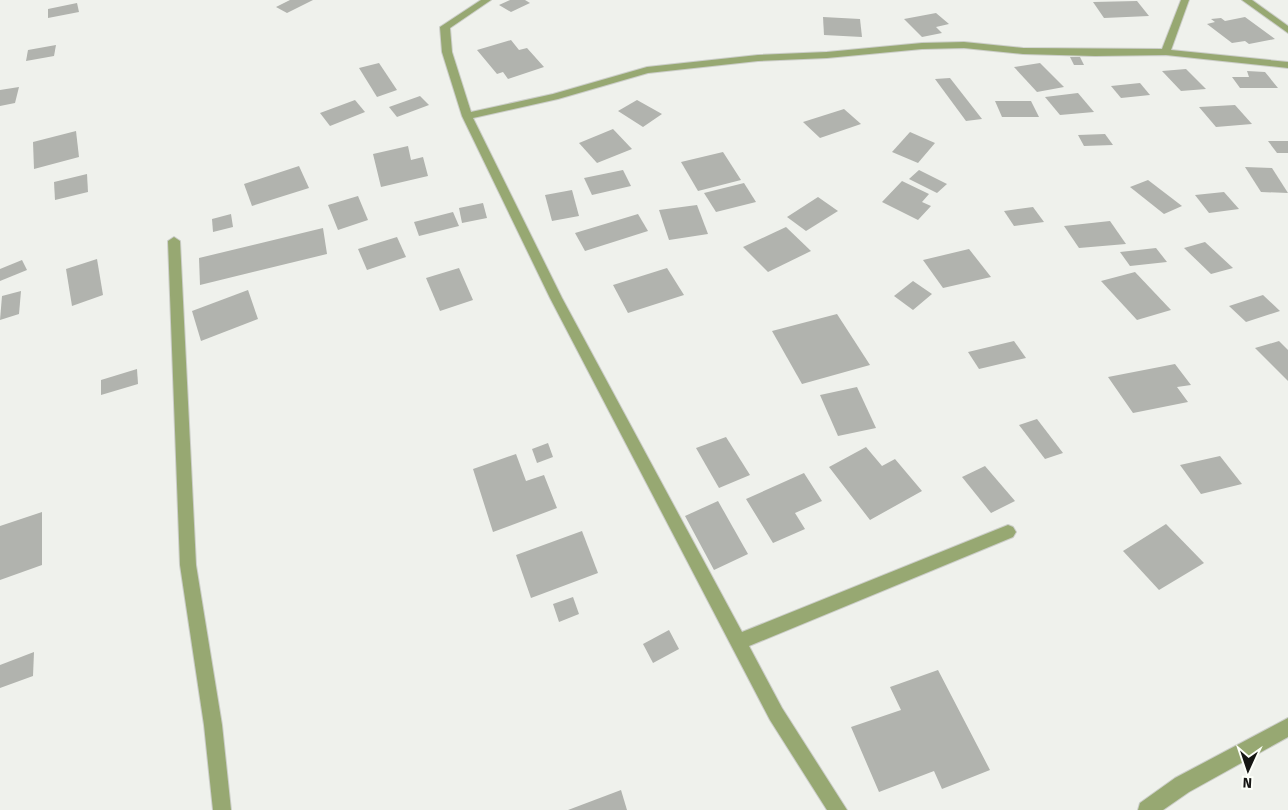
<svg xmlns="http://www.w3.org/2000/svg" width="1288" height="810" font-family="'Fira Sans',sans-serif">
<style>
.building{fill:#b1b3ae}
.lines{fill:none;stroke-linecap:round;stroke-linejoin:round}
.minor-casing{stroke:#cccec9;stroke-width:2}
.minor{fill:#97a872;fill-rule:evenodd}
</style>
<rect width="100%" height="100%" fill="#eff1ec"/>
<g class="building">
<polygon points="290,0 313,0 287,13 276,7"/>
<polygon points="510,0 525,0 530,3 511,12 499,5"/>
<polygon points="1137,1 1149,16 1104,18 1093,2"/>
<polygon points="77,3 79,12 48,18 48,9"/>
<polygon points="936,13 949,24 936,27 942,33 922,37 904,19"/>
<polygon points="823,17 860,19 862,37 824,35"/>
<polygon points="1245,17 1275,39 1249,44 1245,41 1232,43 1207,24 1215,22 1211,19 1221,18 1225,21"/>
<polygon points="511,40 519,50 527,48 544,67 508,79 503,72 497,74 477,50"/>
<polygon points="56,45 54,56 26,61 28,50"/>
<polygon points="1070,57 1080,57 1084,65 1074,65"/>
<polygon points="379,63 397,90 377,97 359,68"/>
<polygon points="1040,63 1064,87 1037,92 1014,67"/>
<polygon points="1186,69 1206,89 1181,91 1162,71"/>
<polygon points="1247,71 1265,72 1278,88 1240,88 1232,77 1249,77"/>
<polygon points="950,78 982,119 966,121 935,79"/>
<polygon points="1140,83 1150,95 1121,98 1111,86"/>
<polygon points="19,87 15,103 0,106 0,90"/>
<polygon points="1078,93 1094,112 1060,115 1045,97"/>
<polygon points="420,96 429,105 397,117 389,107"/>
<polygon points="355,100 365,112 330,126 320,113"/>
<polygon points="637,100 662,114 643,127 618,111"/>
<polygon points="995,101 1031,101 1039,117 1002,117"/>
<polygon points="1235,105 1252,124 1216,127 1199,107"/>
<polygon points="844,109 861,124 820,138 803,122"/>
<polygon points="613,129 632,149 597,163 579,143"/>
<polygon points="76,131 79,157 34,169 33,142"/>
<polygon points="910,132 935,143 918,163 892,152"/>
<polygon points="1105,134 1113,145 1084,146 1078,135"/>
<polygon points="1268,141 1288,141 1288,153 1277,153"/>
<polygon points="408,146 411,160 423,157 428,176 381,187 373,154"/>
<polygon points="723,152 741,180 698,191 681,162"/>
<polygon points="299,166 309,188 252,206 244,184"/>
<polygon points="1245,167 1272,168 1288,193 1261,192"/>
<polygon points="623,170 631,186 592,195 584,178"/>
<polygon points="919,170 947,184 937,193 909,179"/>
<polygon points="87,174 88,192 55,200 54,182"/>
<polygon points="1148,180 1182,206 1164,214 1130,187"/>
<polygon points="902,181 929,194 922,202 931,206 918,220 882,202"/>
<polygon points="744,183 756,202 716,212 704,193"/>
<polygon points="572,190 579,216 552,221 545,195"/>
<polygon points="1224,192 1239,209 1209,213 1195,195"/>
<polygon points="358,196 368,220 338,230 328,205"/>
<polygon points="818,197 838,211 806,231 787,217"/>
<polygon points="483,203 487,218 462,223 459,208"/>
<polygon points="697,205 708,234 669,240 659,210"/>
<polygon points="1033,207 1044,222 1014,226 1004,211"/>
<polygon points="453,212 459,226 419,236 414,222"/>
<polygon points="231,214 233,227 213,232 212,219"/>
<polygon points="638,214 648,231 585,251 575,233"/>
<polygon points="1110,221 1126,244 1079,248 1064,226"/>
<polygon points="786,227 811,251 768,272 743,247"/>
<polygon points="323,228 327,254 200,285 199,258"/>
<polygon points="397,237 406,257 367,270 358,249"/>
<polygon points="1205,242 1233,268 1211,274 1184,248"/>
<polygon points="1156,248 1167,262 1130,266 1120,252"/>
<polygon points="969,249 991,277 943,288 923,260"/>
<polygon points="97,259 103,295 72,306 66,269"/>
<polygon points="22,260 27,270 0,281 0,269"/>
<polygon points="459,268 473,300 440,311 426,278"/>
<polygon points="667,268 684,295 628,313 613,285"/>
<polygon points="1135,272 1171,310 1137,320 1101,281"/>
<polygon points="913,281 932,294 913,310 894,296"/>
<polygon points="248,290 258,319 201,341 192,311"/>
<polygon points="21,291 19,314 0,320 2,296"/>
<polygon points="1263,295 1280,311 1246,322 1229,306"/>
<polygon points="837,314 870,365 802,384 772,331"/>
<polygon points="1014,341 1026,358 979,369 968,352"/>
<polygon points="1279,341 1288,350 1288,381 1255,348"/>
<polygon points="1175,364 1191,385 1177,387 1188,402 1133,413 1108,377"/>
<polygon points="137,369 138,384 101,395 101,380"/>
<polygon points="857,387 876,428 838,436 820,395"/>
<polygon points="1037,419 1063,453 1045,459 1019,425"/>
<polygon points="726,437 750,475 719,488 696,448"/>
<polygon points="548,443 553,457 537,463 532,449"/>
<polygon points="866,447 882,466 895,459 922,491 870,520 829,467"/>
<polygon points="516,454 526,481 544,475 557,508 493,532 473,469"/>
<polygon points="1220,456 1242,484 1201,494 1180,465"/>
<polygon points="985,466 1015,501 991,513 962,477"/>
<polygon points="804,473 822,501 795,513 805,529 773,543 746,499"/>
<polygon points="718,501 748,554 714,570 685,516"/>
<polygon points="42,512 42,565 0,580 0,526"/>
<polygon points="1166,524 1204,563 1159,590 1123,551"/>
<polygon points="582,531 598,573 531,598 516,555"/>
<polygon points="573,597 579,614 559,622 553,604"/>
<polygon points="669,630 679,649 653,663 643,644"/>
<polygon points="34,652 33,676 0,688 0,665"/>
<polygon points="938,670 990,770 942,789 934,771 879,792 851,727 901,710 890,687"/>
<polygon points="621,790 627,810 568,810"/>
</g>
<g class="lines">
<g class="minor-casing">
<g id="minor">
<polygon points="481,0 491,0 450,28 452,52 471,112 553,94 647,67 758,55 827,52 922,43 964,42 1023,48 1162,49 1181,0 1189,0 1171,50 1288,62 1288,68 1166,55 1095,56 1023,54 964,48 922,49 827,58 758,61 648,73 558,99 473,118 562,298 742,632 1003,527 1008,525 1013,527 1016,532 1013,537 749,646 782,708 847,810 827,810 770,720 550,298 462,116 442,52 440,27"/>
<polygon points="1242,0 1252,0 1288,26 1288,33"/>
<polygon points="174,237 180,241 196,565 222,725 231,810 213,810 204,725 180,565 168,241"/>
<polygon points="1288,718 1288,737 1189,792 1163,810 1138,810 1140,803 1175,778"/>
</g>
</g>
<use href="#minor" class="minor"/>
</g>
<g transform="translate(1248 770) rotate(183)" stroke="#fdfff9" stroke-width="4" paint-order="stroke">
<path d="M0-4L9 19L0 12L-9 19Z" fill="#151513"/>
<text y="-8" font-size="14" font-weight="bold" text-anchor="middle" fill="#151513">N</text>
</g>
</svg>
